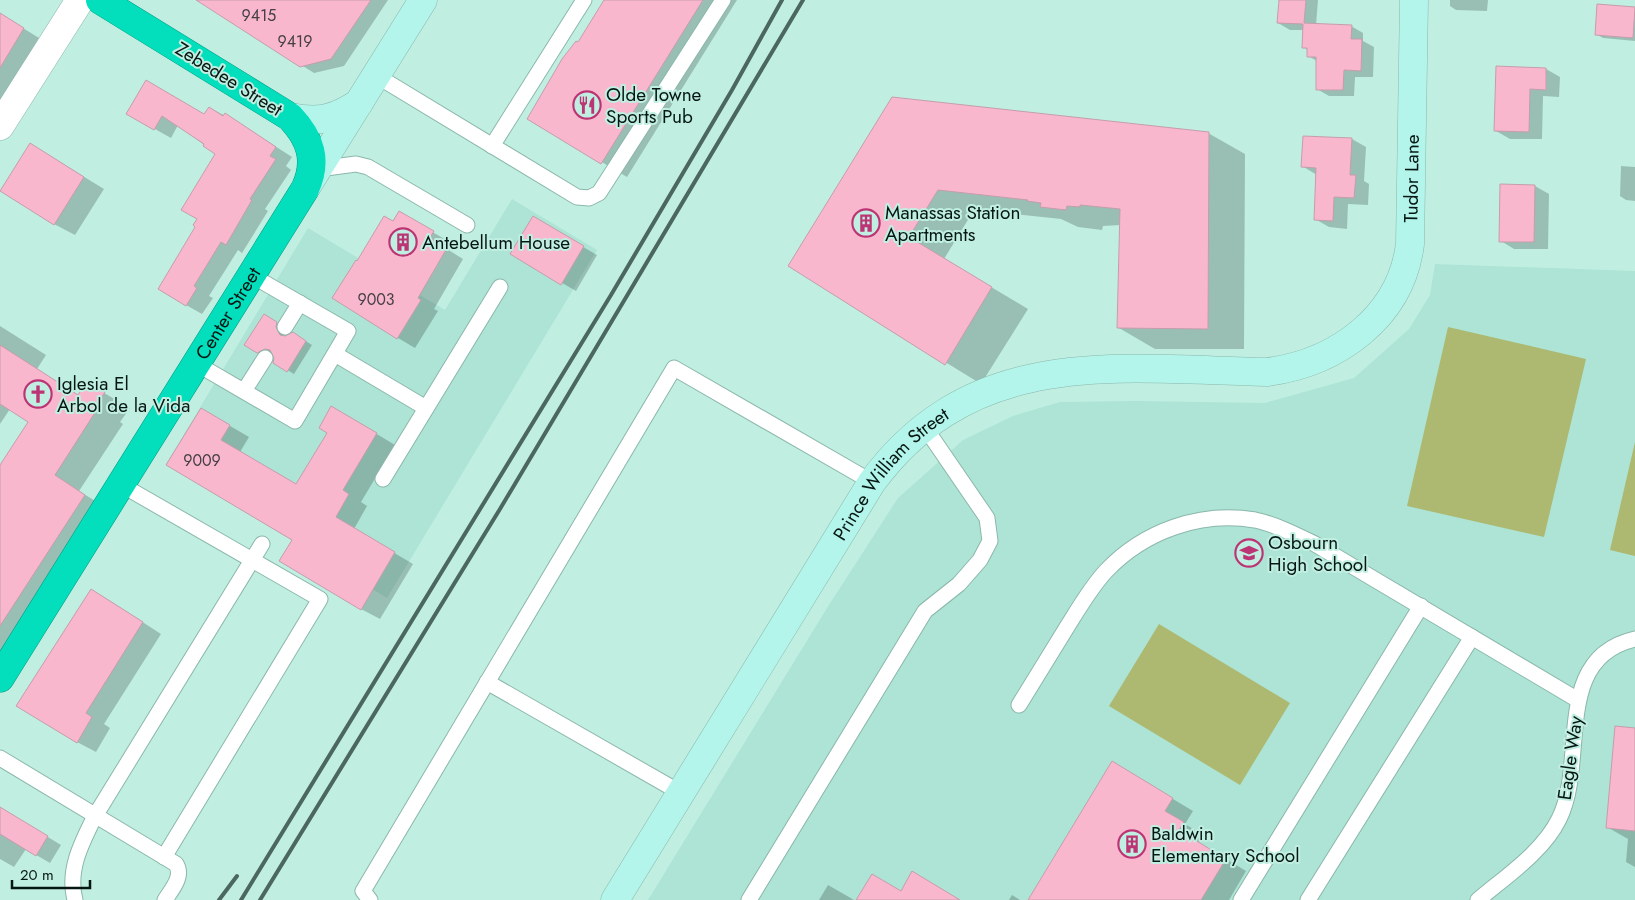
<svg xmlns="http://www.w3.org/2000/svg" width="1635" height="900" font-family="Jost,sans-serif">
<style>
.built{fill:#ade4d5}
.green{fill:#adb870}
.shadow{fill:#0003}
.building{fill:#f9b7ce;stroke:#c59dab}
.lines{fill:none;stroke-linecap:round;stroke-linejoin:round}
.lane-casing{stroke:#8bb7ab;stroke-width:17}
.street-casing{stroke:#8bb7ab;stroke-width:29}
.secondary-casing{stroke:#8bb7ab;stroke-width:29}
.highway-casing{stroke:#049881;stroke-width:29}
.lane{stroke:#fff;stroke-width:15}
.street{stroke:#fff;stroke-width:28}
.secondary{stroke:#b3f5eb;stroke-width:28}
.highway{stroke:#03debc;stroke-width:28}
.rail{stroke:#4b6760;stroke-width:4}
.labels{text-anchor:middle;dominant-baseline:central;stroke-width:4;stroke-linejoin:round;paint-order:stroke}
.number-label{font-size:16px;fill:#433f42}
.street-label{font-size:19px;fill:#061713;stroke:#c0efe2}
.poi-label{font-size:19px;fill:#061713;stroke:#c0efe2;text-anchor:start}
</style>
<rect width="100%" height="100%" fill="#c0efe2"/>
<g class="built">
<polygon points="512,199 597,250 387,598 166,464 308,228 445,310"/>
<polygon points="1435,264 1635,271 1635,900 648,900 827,608 898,498 963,440 1013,416 1060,402 1137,401 1265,403 1354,378 1409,329 1430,295"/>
</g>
<g class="green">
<polygon points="1448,327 1586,359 1544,537 1407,506"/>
<polygon points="1635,442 1635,556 1610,550"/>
<polygon points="1159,624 1290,703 1240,785 1109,706"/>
</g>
<g class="shadow">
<polygon points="198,0 388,0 344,66 314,73"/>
<polygon points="606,0 737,0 627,177 529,119"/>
<polygon points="1280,0 1318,0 1316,25 1351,26 1363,33 1363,41 1374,47 1373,77 1355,77 1354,96 1329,96 1317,89 1317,61 1308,56 1308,50 1303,47 1304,30 1290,30 1278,23"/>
<polygon points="1450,0 1488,0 1487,11 1456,10 1450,6"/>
<polygon points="1598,6 1635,8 1635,41 1603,38 1596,34"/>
<polygon points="0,14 44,41 0,114"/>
<polygon points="1546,69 1560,77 1559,97 1543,96 1542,139 1510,139 1496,131"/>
<polygon points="893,98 1208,133 1245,154 1244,349 1155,349 1119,328 1121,225 1103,226 1102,230 1078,227 1061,219 974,210 944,259 1028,309 981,384 789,266"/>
<polygon points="210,108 241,124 292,157 286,166 291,170 265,209 268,211 242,253 238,250 209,296 213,298 202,314 186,305 198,219 216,154 178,125 171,138 128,114 205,116"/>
<polygon points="1304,137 1352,139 1366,147 1364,181 1369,184 1368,205 1348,204 1347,229 1329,227 1315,219 1317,175 1302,166"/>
<polygon points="50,156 104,189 75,235 54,224"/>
<polygon points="1621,166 1635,167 1635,201 1626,200 1620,196"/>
<polygon points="1535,186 1549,194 1548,249 1514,249 1501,241"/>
<polygon points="399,213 450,242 447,249 463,259 434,309 438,311 415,348 398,338 358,263"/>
<polygon points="533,218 597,255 576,291 512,254"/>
<polygon points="264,316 283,327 282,332 285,338 293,333 312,345 294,374 274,362 276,358 272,352 265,356 246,345"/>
<polygon points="0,326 46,355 37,369 79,396 87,383 130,408 120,422 123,424 79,491 110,510 0,679 0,467 30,422 10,409 0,424"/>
<polygon points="332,407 395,445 361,502 367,506 354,529 413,564 380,619 361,609 294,539 168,465 201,409 249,437 240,452 297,486 328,432"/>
<polygon points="110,601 161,634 104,724 110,728 96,752 77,742"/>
<polygon points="1635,729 1635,867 1626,862 1628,839 1607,827"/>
<polygon points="1133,775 1193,811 1185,824 1203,835 1199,843 1246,871 1229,900 1029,900"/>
<polygon points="0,808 61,845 50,863 26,849 14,867 0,859"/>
<polygon points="828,885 849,897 854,900 819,900"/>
<polygon points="1012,895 1020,900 1009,900"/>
</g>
<g class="building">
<polygon points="196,0 371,0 331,59 300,67"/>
<polygon points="604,0 703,0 601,164 527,119 562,59 576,41 578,42"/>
<polygon points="1279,0 1306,0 1304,23 1352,25 1351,39 1362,39 1361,71 1344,70 1343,90 1316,90 1316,57 1307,57 1307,48 1302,48 1303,24 1277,23"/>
<polygon points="1597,4 1635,7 1633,38 1595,35"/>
<polygon points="0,13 24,28 0,68"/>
<polygon points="1496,66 1546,68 1546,90 1530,89 1529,132 1494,131"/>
<polygon points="146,80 204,114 209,107 223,116 225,113 276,147 270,156 276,159 250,199 252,200 226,245 221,242 194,286 197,288 186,306 158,289 195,227 193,225 197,219 181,210 215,154 203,146 204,144 162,116 154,130 126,114"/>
<polygon points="892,97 1209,132 1208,329 1117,328 1120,209 1080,205 1080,207 1067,206 1066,210 1040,207 1041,203 1027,201 1028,200 938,190 909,237 992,287 945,365 788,266"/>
<polygon points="1303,136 1352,138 1350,175 1356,175 1354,198 1334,197 1333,221 1314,220 1316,168 1301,167"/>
<polygon points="30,143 84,177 54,225 0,191"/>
<polygon points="1500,184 1535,185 1534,242 1499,242"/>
<polygon points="399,211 434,231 430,238 447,248 418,298 421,300 397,339 332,298 356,260 357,261 384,216 393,221"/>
<polygon points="533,216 584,246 561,285 510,254"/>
<polygon points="264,314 277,322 276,327 280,335 285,336 293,332 306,341 287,372 273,363 274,358 270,350 265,349 257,353 244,345"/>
<polygon points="0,345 78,395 87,381 105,392 95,407 98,408 55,475 85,495 0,626 0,465 28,422 0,404"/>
<polygon points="331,406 377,433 343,490 349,494 336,517 395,552 361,610 279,561 292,540 166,465 201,408 230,425 221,440 296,484 327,433 319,428"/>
<polygon points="91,589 143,622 86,713 92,717 77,743 16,706"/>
<polygon points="1615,726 1635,728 1635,831 1606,828"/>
<polygon points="1112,761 1173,798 1165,811 1184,822 1179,830 1226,859 1201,900 1028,900"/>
<polygon points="0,807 48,836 36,856 0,834"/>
<polygon points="912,871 960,900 856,900 872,874 901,891"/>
</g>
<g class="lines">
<g class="lane-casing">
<g id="lane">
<polyline points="377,76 577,197 589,198 599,193 723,0"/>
<polyline points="492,146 584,0"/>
<polyline points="318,169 356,164 368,167 467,225"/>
<polyline points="285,327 300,303"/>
<polyline points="335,354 426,408"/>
<polyline points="197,364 295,421 348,331 251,275"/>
<polyline points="244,391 265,358"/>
<polyline points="383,479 500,287"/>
<polyline points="120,484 320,599 164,857"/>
<polyline points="487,682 681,793"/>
<path d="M1019 705C1035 679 1051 653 1067 627 1079 608 1091 587 1106 571 1144 531 1200 511 1255 520 1275 524 1296 535 1315 544L1578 700"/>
<path d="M0 758 176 864C184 877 171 890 165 900"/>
<path d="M75 900C67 870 82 842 95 816L262 544"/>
<polyline points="370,900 363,891 674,368 872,482"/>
<polyline points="749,900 925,611 959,584 980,560 990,541 987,518 924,426"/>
<polyline points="1241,900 1421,606"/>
<polyline points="1308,900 1472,637"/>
<path d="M1478 900C1505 877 1543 852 1559 819 1588 762 1551 658 1635 639"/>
</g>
</g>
<g class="street-casing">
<polyline id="street" points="0,126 80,0"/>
</g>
<g class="secondary-casing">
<g id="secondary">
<path d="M290 117C319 123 334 119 359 103"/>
<polyline points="305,189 423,0"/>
<path id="s1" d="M615 900 872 482C973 345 1117 369 1267 372 1337 363 1401 317 1410 244L1414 0"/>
</g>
</g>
<g class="highway-casing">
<g id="highway">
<path id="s2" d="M0 678 305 189C318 161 311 139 290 117L100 0"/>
</g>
</g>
<use href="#lane" class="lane"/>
<use href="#street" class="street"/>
<use href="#secondary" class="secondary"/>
<use href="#highway" class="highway"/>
<g class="rail">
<polyline points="219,900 237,876"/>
<polyline points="241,900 611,295 732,90 782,0"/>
<polyline points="260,900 500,509 803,0"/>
</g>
</g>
<defs>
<g id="restaurant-ring" transform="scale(1.4375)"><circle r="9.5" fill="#c0efe2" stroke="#bc3474" stroke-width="1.5"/><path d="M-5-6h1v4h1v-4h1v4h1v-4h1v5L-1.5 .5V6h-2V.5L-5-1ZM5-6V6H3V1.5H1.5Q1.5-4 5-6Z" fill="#bc3474"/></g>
<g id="building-ring" transform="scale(1.4375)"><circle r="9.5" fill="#c0efe2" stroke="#bc3474" stroke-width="1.5"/><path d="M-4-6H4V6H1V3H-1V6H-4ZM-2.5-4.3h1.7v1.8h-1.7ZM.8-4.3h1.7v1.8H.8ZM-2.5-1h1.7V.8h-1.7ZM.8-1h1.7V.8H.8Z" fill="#bc3474"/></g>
<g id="church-ring" transform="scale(1.4375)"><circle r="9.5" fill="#c0efe2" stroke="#bc3474" stroke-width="1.5"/><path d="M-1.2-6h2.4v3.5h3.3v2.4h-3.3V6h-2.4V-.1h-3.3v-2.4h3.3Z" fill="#bc3474"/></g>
<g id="school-ring" transform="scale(1.4375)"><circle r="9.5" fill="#c0efe2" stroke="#bc3474" stroke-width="1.5"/><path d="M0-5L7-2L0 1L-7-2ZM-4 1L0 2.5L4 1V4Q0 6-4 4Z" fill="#bc3474"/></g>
</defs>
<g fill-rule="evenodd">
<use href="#restaurant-ring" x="587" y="105"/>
<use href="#building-ring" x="866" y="223"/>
<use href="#building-ring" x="403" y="242"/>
<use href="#church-ring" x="38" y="394"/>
<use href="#school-ring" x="1249" y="553"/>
<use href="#building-ring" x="1132" y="844"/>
</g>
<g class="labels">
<g class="number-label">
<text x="259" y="15">9415</text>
<text x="295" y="41">9419</text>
<text x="376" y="299">9003</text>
<text x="202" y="460">9009</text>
</g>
<g class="street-label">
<text transform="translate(229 79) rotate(32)">Zebedee Street</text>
<text stroke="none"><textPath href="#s1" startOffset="1194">Tudor Lane</textPath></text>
<text stroke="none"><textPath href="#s2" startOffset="430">Center Street</textPath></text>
<text stroke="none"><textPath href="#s1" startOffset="509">Prince William Street</textPath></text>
<text transform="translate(1570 758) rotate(-82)">Eagle Way</text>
</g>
<g class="poi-label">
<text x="606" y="94">Olde Towne<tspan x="606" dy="22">Sports Pub</tspan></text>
<text x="885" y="212">Manassas Station<tspan x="885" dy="22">Apartments</tspan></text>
<text x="422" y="242">Antebellum House</text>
<text x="57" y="383">Iglesia El<tspan x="57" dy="22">Arbol de la Vida</tspan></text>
<text x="1268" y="542">Osbourn<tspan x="1268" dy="22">High School</tspan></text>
<text x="1151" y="833">Baldwin<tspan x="1151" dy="22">Elementary School</tspan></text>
</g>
</g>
<path d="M12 880v8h78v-8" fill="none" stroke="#061713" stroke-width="2.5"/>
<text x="20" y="880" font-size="15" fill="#061713" stroke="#c0efe2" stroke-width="4" paint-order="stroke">20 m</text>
</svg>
